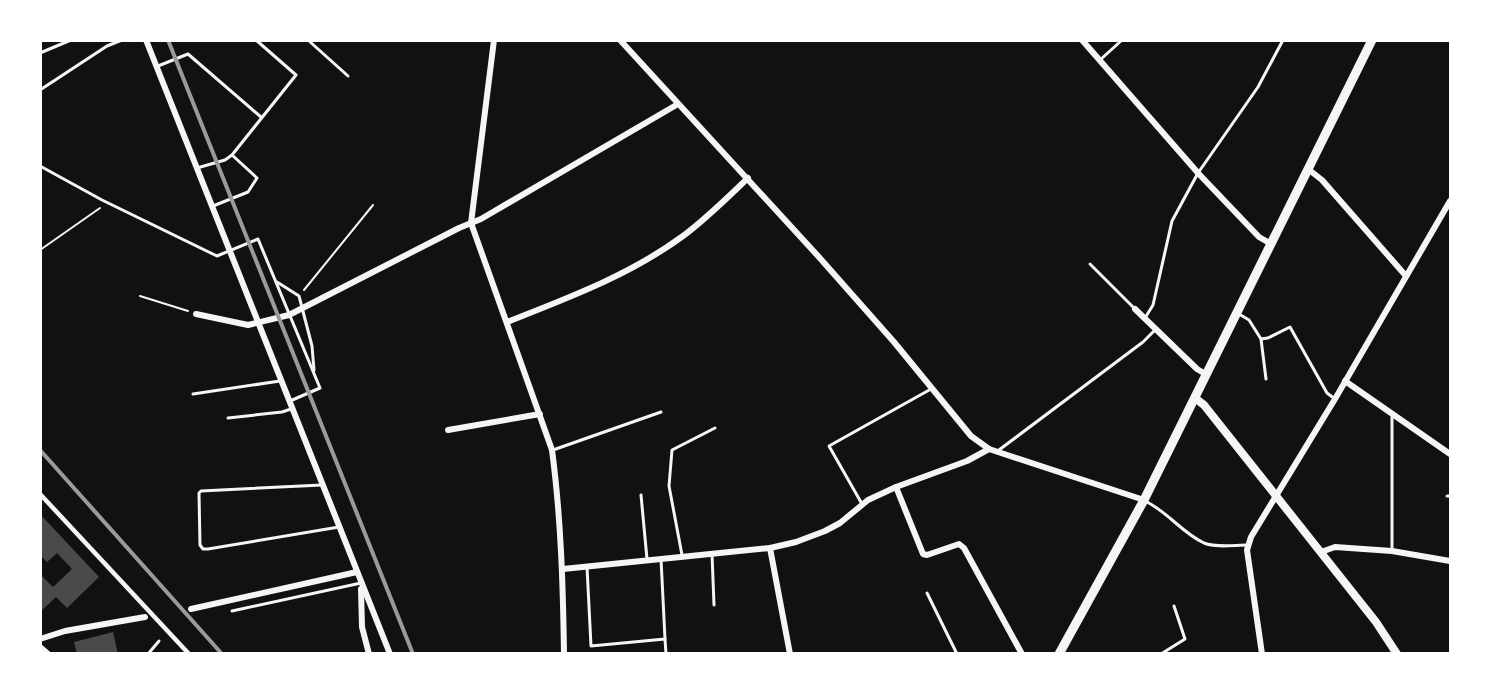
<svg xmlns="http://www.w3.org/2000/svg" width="1491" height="694" font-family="Cabin,sans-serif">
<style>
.building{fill:#4a4a4a}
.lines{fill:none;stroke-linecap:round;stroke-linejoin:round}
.path{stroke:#f5f5f5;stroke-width:2}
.service{stroke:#f5f5f5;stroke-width:3}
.pedestrian{stroke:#f5f5f5;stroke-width:4.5}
.minor{stroke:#f5f5f5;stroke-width:6}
.tertiary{stroke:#f5f5f5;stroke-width:8}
.secondary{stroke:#f5f5f5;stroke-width:9}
.rail{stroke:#9a9a9a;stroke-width:4}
</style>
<rect width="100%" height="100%" fill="#111"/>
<g class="building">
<polygon points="40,514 99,577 67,608 56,597 40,612 40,577 42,576 53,587 72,569 57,553 47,562 40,555"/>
<polygon points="113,632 118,654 77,654 74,642"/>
</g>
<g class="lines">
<g class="path">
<polyline points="40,250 100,208"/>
<polyline points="304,290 373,205"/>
<polyline points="140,296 188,311"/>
</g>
<g class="service">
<polyline points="308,40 348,76"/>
<polyline points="40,53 71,40"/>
<polyline points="1100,60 1122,40"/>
<polyline points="158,66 188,54 261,117"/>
<polyline points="40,90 107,46 122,40"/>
<polyline points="40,166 102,200 217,256 258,239 320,388 290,401"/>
<polyline points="197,168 225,160 232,155 296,75 256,40"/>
<polyline points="213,206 248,192 257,178 232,155"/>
<polyline points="1090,264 1134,308"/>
<polyline points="277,282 299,296 312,346 314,370"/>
<polyline points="1239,314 1249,320 1261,339 1268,338 1290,327 1327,393 1335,399"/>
<polyline points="1145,318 1153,305 1172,221 1198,173 1258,87 1283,40"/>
<polyline points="1261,339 1266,379"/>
<polyline points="193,394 280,381"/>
<polyline points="228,418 282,412 291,409"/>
<polyline points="553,450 661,412"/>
<polyline points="999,450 1143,342 1155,330"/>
<polyline points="322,485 201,491 199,493 200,545 203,549 208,549 339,527"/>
<polyline points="641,495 647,559"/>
<polyline points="1447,496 1450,496"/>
<path d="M1145 501C1167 511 1182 533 1204 543 1217 548 1234 545 1248 545"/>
<polyline points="862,504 829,446 931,389"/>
<polyline points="1392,550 1392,415"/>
<polyline points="712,554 714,605"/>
<polyline points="682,555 669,486 672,450 715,428"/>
<polyline points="587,567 591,646 665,639 661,559"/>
<polyline points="927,593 957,654"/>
<polyline points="232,611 361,583"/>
<polyline points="665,639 666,654"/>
<polyline points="148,654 159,641"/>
<polyline points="1161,654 1185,639 1174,606"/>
</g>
<polyline class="pedestrian" points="40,494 189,654"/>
<g class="minor">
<polyline points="146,40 390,654"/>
<path d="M494 40 471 223 552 450C561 518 563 585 564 654"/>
<polyline points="620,40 818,256 894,342 971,436 989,449 1144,500"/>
<polyline points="1082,40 1198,173 1259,237 1271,244"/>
<polyline points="1308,169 1322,180 1406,276"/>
<polyline points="1135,309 1197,369 1207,375"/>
<polyline points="196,314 248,325 289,315 459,228 481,219 678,104"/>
<path d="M507 322C568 298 630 275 683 236 706 219 727 198 748 178"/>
<polyline points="1345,381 1450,454"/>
<polyline points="448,430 540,414"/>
<polyline points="896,487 923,554 927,555 959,544 964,548 1022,654"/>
<polyline points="770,548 790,654"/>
<polyline points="1321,552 1335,547 1392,551 1450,561"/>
<polyline points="563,569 770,548 796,542 825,531 840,523 868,500 896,487 967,461 989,449"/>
<polyline points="361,589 362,627 369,654"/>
<polyline points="191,609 357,572"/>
<polyline points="40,639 65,631 145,617"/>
<polyline points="40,647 48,654"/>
<polyline points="1262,654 1247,550 1251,537 1335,399 1450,201"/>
</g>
<polyline class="tertiary" points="1195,398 1204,405 1376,622 1397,654"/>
<polyline class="secondary" points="1059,654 1144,500 1372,40"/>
<g class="rail">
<polyline points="168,40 413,654"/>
<polyline points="40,450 222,654"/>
</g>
</g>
<rect width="1491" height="694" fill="none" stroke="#ffffff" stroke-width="84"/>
</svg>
